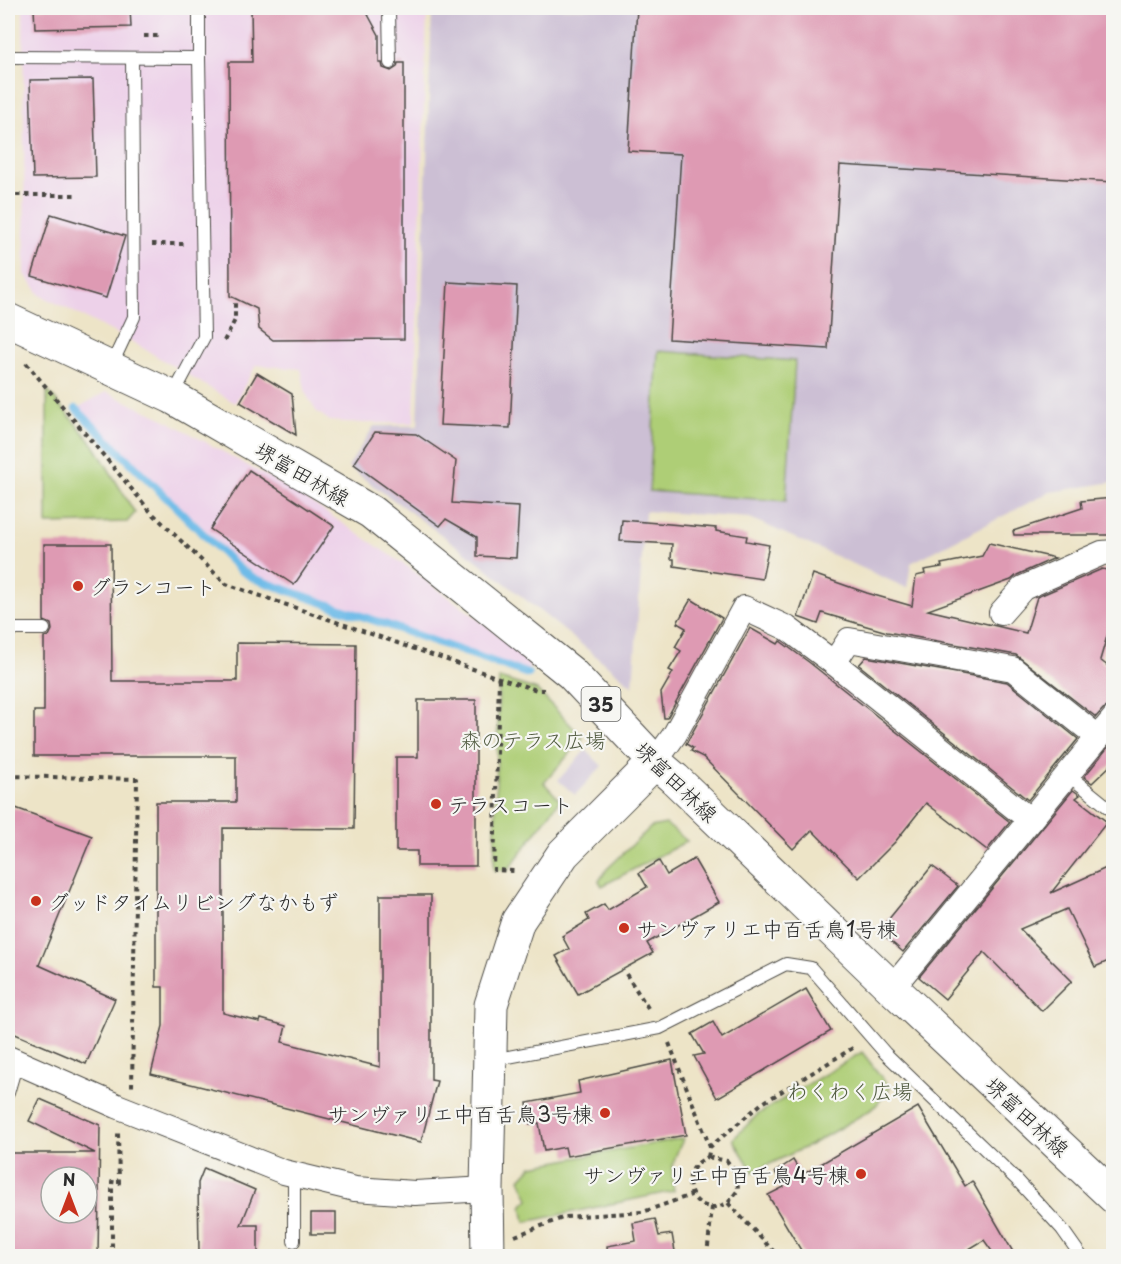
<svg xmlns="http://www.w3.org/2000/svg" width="1121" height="1264" font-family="'Playpen Sans','Klee One',sans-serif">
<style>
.built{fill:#edd1e9}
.industrial{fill:#ccbfd4}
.green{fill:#aece76;stroke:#6c7c50;stroke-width:1.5}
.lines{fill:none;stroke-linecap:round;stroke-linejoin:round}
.stream{stroke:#6ebbe8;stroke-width:8}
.building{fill:#de9ab3;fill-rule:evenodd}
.lane-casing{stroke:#484742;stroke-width:14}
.street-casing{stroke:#484742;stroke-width:26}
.secondary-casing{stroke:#484742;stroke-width:35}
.primary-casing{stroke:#484742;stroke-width:35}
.path{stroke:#484742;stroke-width:4;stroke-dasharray:4.5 4.5;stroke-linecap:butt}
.lane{stroke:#fff;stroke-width:12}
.street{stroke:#fff;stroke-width:24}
.secondary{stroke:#fff;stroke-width:33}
.primary{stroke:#fff;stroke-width:33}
.poi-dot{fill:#c8321e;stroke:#f6f6f2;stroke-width:2}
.labels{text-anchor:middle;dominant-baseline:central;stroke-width:4.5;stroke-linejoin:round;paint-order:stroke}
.shield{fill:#f6f6f2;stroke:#686867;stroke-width:1.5}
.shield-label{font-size:20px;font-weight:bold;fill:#2b2b2b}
.street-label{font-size:21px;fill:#2b2b2b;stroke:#f6f6f2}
.poi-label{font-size:21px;fill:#2b2b2b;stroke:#f6f6f2;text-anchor:start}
.park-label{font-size:21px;fill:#525c42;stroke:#f6f6f2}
</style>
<rect width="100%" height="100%" fill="#f6f6f2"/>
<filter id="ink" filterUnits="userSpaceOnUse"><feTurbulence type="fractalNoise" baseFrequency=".0167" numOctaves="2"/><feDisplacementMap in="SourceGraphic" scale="12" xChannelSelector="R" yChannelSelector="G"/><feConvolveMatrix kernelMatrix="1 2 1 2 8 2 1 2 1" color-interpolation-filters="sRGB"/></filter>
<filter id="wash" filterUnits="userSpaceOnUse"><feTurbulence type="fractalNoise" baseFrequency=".008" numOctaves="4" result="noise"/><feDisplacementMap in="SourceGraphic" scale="24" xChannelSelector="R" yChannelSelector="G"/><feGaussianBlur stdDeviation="1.35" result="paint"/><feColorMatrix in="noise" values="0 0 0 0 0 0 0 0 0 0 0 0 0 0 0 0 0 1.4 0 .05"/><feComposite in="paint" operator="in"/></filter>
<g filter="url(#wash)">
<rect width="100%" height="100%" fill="#ede4c7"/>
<g class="built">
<polygon points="23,8 427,8 414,423 363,423 330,421 316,411 306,394 301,369 256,365 235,403 131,341 40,295 25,274"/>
<polygon points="106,392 166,420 297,493 408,567 490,628 521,653 530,666 528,670 258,576 240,564 79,407"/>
</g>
<g class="industrial">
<polygon points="432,8 1113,8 1113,482 1050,492 911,563 907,588 750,518 645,511 633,686 479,562 348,467 374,426 418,426"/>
<polygon points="586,750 602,766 575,795 558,780"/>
</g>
<g class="green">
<polygon points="658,351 795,361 786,501 649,491"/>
<polygon points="47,390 94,445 135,513 127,522 47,524"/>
<polygon points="499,678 537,690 583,738 544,783 560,800 508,870 494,870"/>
<polygon points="666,824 687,841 602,886 599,881 607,869 651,827"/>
<polygon points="862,1052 890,1088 874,1108 812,1144 753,1172 733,1139 758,1114"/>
<path d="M684 1138C673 1159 670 1167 674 1191L525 1222 522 1206 529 1199 520 1179 532 1166Z"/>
</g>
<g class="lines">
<polyline class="stream" points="76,409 239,569 255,579 528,674"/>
</g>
<g id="blocks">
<g class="building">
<polygon points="34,8 130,8 131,27 35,29"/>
<polygon points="251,8 361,8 366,11 379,35 379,63 382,63 383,68 391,71 397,67 398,63 404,63 404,339 273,340 259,329 257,309 230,296 229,62 252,62"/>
<polygon points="637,8 1113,8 1113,182 840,165 828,349 669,339 681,154 628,151"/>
<polygon points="93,79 96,177 33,178 30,80"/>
<polygon points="51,214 125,236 106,298 32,276"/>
<polygon points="448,282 517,286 510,428 440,425"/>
<polygon points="257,373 292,394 296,435 240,402"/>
<polygon points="375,432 416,434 456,461 452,503 519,507 516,558 477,556 477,537 446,519 440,526 354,464"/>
<polygon points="249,470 334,526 294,585 210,529"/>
<polygon points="1113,498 1113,535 1014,535 1013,531 1082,508 1081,501"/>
<polygon points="622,520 716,528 716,531 747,536 746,541 769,545 762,579 674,566 674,559 671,559 672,544 620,541"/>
<polygon points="989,543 1055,558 1017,575 1011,580 928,610 1026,633 1037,597 1102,569 1113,571 1113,616 1100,660 1113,670 1113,704 1103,709 1096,717 1016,655 887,632 822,613 818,624 798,617 813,574 867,593 912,606 916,576 925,574 924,570 942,567 941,564 982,556"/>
<polygon points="44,544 111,544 112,681 237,681 237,643 356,644 354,829 223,828 223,1013 260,1022 261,1019 286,1026 282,1042 380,1067 380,895 431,895 431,1080 437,1081 421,1142 151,1074 163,1026 163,987 156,987 156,802 236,802 236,756 34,756 34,711 44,711 44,637 49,636 52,630 51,624 44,621"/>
<polygon points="691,599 722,618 667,718 664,718 661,693 673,672 669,670 681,651 675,647 686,628 677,623"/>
<polygon points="750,628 778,644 780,641 810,663 1010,822 987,850 926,803 895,842 859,878 812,830 793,849 703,757 691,751 693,748 686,744"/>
<polygon points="866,657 1007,682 1078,739 1028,800 859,665"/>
<polygon points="418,700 476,700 476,866 417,866 417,851 396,851 396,757 418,757"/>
<polygon points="1113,741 1113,763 1092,783 1084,777"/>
<polygon points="1073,790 1080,795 1076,798 1107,822 1051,893 1113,865 1113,959 1095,967 1067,909 1020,929 1072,981 1042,1011 984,952 945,999 919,977"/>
<polygon points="13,807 92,836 39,965 115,999 86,1064 8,1031 8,820"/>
<polygon points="694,859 719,902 647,943 653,953 578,994 556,956 569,949 562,936 589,920 586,914 604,904 608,910 647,887 639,873 659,861 667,875"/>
<polygon points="932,866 958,886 903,952 879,931"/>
<polygon points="806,989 831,1031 717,1098 694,1056 704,1054 692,1034 713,1022 722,1038"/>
<polygon points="672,1060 686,1135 567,1156 565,1147 544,1151 539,1123 530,1124 527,1103 580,1093 578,1081"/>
<path d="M40 1099 100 1125 98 1257H8V1153H95L29 1121ZM51 1177H87V1213H51Z"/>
<polygon points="918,1107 965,1186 972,1181 1016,1257 996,1257 984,1240 956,1257 805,1257 768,1195 784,1187 775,1172 793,1160 802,1175"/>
<polygon points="204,1168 255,1190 241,1225 258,1225 258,1257 221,1257 221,1253 199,1253 198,1183"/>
<rect x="311" y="1213" width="25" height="21"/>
<polygon points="655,1219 659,1236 672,1234 676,1257 608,1257 607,1246 636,1241 633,1223"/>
</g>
</g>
</g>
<g filter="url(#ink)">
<use href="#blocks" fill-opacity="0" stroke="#484742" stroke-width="1.5"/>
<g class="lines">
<g class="lane-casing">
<g id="lane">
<polyline points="384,8 389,10 390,63"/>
<polyline points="8,57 199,58 199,8"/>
<polyline points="111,366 134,317 132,58"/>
<polyline points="172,397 204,337 199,58"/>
<polyline points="8,629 44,629"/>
<polyline points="1067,774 1114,812"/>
<polyline points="492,1060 660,1028 786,964 811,968 885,1053 1018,1181 1062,1229 1081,1256"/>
<polyline points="8,1093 17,1062"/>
<polyline points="294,1241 294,1174"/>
</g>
</g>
<g class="street-casing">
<g id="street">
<polyline points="1001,613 1023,588 1102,553 1114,552"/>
<polyline points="834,663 849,640 1013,669 1098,737"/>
<polyline points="655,762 675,734 744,608 787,628 834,663 1030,820"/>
<polyline points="892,988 1114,718"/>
<polyline points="8,1058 117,1106 284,1172 355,1189 415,1193 487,1189"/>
</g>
</g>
<g class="secondary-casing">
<polyline id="secondary" points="488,1256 487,1189 491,1005 518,921 563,854 655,762"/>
</g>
<g class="primary-casing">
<polyline id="primary" points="8,320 172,397 371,512 571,673 655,762 675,779 892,988 1114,1197"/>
</g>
<g class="path">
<polyline points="144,36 158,36"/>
<polyline points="16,195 75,195"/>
<polyline points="152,244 184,244"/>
<polyline points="224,341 235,320 235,299"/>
<polyline points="26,363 150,511 226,584 499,678 537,690 544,690"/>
<polyline points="499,678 494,870 516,871"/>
<polyline points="8,776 137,779 132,1087"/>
<polyline points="626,974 650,1011"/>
<polyline points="669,1043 710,1147"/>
<polyline points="708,1157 710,1147 761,1104 856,1046"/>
<path d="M708 1157 727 1161 737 1174 738 1190 728 1203C723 1205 718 1207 714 1207 691 1208 682 1180 696 1165 698 1162 704 1159 708 1157Z"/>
<polyline points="728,1203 778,1256"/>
<polyline points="515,1236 565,1217 643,1212 691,1195"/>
<polyline points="112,1256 112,1182 119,1183 118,1133"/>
<polyline points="707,1256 712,1207"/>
</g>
<use href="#lane" class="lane"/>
<use href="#street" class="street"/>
<use href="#secondary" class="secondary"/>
<use href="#primary" class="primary"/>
</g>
</g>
<g class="poi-dot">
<circle cx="78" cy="586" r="6"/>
<circle cx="436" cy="804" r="6"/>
<circle cx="36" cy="901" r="6"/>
<circle cx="624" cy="928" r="6"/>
<circle cx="605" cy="1113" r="6"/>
<circle cx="861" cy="1174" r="6"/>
</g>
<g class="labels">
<rect class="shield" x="581.5" y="687" width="39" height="34" rx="4.5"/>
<g class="shield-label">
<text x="601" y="704">35</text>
</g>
<g class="street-label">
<text transform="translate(303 473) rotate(30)">堺富田林線</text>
<text transform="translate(677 781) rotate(44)">堺富田林線</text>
<text transform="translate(1028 1116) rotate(43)">堺富田林線</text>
</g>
<g class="poi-label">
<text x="90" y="586">グランコート</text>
<text x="448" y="804">テラスコート</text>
<text x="48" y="901">グッドタイムリビングなかもず</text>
<text x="636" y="928">サンヴァリエ中百舌鳥1号棟</text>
<text x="593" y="1113" text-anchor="end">サンヴァリエ中百舌鳥3号棟</text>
<text x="849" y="1174" text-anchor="end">サンヴァリエ中百舌鳥4号棟</text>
</g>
<g class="park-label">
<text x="533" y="739">森のテラス広場</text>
<text x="850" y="1090">わくわく広場</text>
</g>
</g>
<rect width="1121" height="1264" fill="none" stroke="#f6f6f2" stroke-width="30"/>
<g transform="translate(69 1195)"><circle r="28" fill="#f6f6f2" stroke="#a5a5a2" stroke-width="1.5"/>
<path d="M0-4.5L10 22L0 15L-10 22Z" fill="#c8321e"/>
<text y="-9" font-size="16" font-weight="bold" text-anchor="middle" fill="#2b2b2b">N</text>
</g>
</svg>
